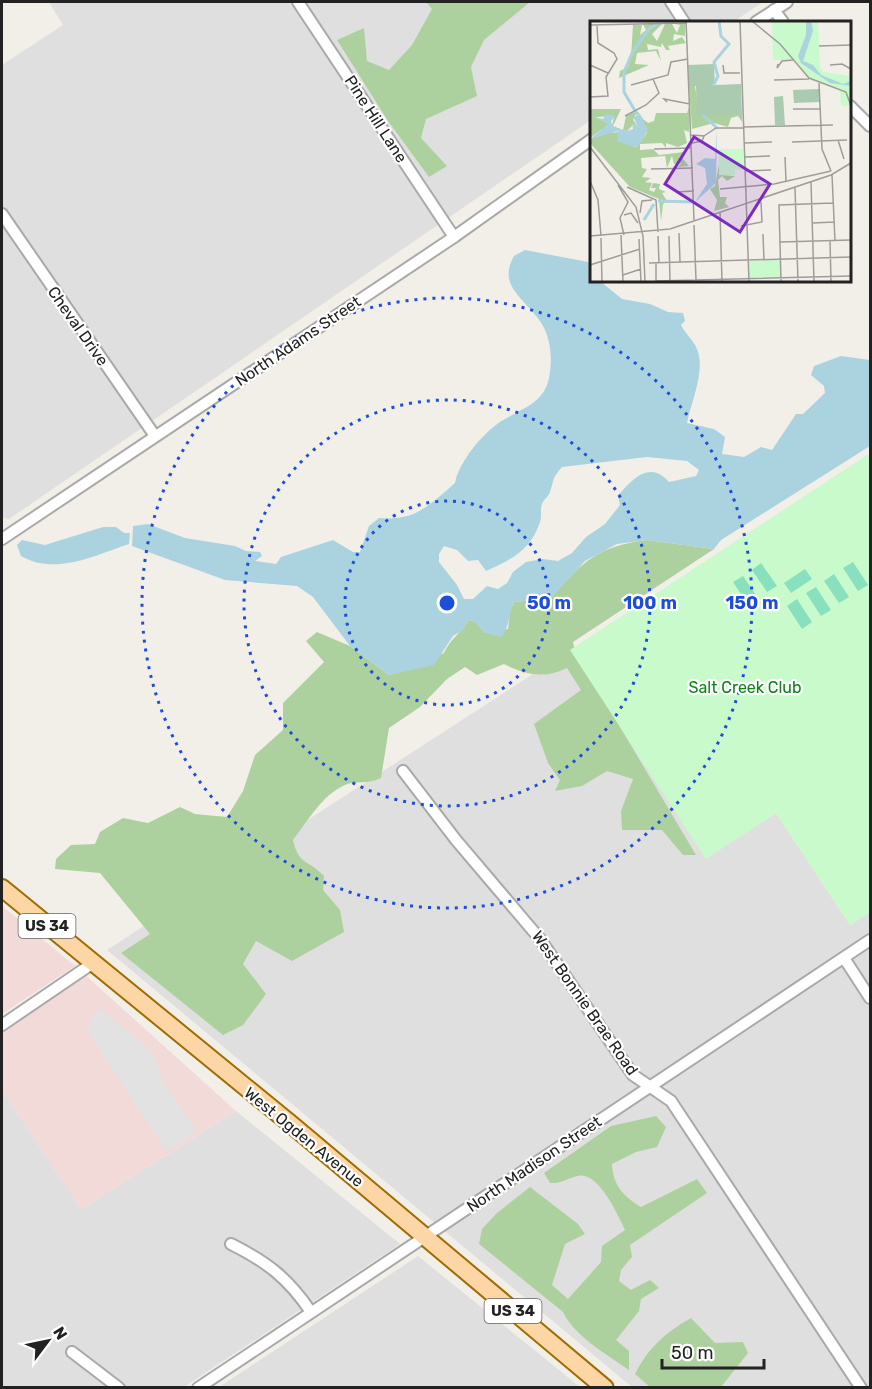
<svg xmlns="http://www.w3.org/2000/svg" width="872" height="1389" font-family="Rubik,sans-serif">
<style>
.residential{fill:#e0dfdf}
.commercial{fill:#f2dad9}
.forest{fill:#add19e}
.park{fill:#c8facc}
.pitch{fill:#88e0be}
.parking{fill:#e2e2e2}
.water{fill:#aad3df;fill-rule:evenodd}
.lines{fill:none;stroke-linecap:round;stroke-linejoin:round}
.street-casing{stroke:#a9a9a9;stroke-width:14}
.primary-casing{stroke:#a06b00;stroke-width:20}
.street{stroke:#fff;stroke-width:10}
.primary{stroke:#fcd6a4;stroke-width:16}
.ring{fill:none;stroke:#1d4ed8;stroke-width:3;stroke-dasharray:3 6}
.labels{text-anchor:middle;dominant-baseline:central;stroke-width:4.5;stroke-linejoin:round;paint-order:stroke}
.shield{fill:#fff;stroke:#646464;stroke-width:1.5}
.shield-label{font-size:15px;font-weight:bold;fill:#222}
.street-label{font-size:16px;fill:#222;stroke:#fff}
.park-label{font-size:16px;fill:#0c8416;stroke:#fff}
.inset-river{fill:none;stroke:#aad3df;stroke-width:3}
.inset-road{fill:none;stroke:#9f9d99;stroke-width:1.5}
.view{fill:#7b2cbf;fill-opacity:0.15;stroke:#7b2cbf;stroke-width:3}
.inset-edge{fill:none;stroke:#222;stroke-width:3}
.centre{fill:#1d4ed8;stroke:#fff;stroke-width:3}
.ring-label{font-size:18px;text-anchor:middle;font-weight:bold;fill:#1d4ed8;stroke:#fff;stroke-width:4.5;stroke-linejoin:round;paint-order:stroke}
</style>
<rect width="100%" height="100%" fill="#f2efe9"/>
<g class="residential">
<polygon points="49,2 763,2 733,22 592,22 591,120 9,519 2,518 2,65 63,25"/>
<polygon points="570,650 706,858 776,813 850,925 870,912 870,1387 632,1387 107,950"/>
<polygon points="2,1090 81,1209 236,1111 400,1244 184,1387 2,1387"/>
<polygon points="418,1256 580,1387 219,1387"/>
</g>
<g class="commercial">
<polygon points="2,906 75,966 2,1014"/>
<polygon points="84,974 236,1111 81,1209 2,1090 2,1029"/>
</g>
<g class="forest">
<polygon points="426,2 530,2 484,40 471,67 477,96 426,119 421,138 447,166 429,177 388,121 337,40 364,28 367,61 389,70 412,45 432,9"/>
<path d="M647 540 714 549 573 642 575 651 696 855H683L662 830H622L621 811 633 779 607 771 582 786 555 791 560 780 548 763 534 724 581 690 567 668C545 679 525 675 504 664L477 675 465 667 447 679 420 707 389 728 381 778C368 785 356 780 345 785 323 794 307 822 293 840 299 866 308 859 324 876L323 890 340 910 344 932 292 961 256 941 243 964 266 994 243 1025 223 1035 121 953 150 934 100 873 55 869 56 859 71 845 95 844 100 832 123 818 148 823 180 807 195 814 227 817 243 791 255 755 283 730V703L324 662 306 641 317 632 350 646 389 675 444 653C450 639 461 633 469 620L476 622 485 633 508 629 510 611 514 602 551 598C583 561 598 546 647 540Z"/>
<path d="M656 1116 666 1127 657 1147 636 1152 612 1164C613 1185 623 1196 641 1207L697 1179 707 1193 630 1245 632 1257 621 1270 619 1281 631 1290 650 1280 659 1288 641 1299 639 1311 616 1340 629 1351V1370C608 1355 574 1336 563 1312L479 1244 482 1229 497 1213 530 1187 578 1224 585 1234 565 1244 552 1285 568 1299 601 1262 602 1246 625 1230C618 1215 598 1171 578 1176 567 1178 562 1184 550 1183L544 1173 611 1126Z"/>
<path d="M691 1318 715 1343 743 1342 748 1353 721 1387H650L635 1374C648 1348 666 1332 691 1318Z"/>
</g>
<polygon class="park" points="870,453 870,912 850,925 776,813 706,859 570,650"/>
<g class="pitch">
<polygon points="853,562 868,585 858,591 843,568"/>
<polygon points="761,563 777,586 767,592 752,570"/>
<polygon points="805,569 812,579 791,593 784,583"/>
<polygon points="834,574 849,597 839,603 824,581"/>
<polygon points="743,576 758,598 748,605 733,582"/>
<polygon points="816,587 831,610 821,616 806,593"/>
<polygon points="797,599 812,622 802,629 787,606"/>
</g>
<polygon class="parking" points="100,1008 151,1051 165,1084 196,1131 166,1151 86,1029"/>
<g class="water">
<path d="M525 250 588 262 591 266 592 280 600 281 622 299 650 304 668 312 683 313 685 321 681 325C685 333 691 338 695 345 708 366 691 402 687 423L714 429 725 437 722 454 744 457 761 447 772 450 796 414H803L825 393 824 386 811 375 814 366 841 356 870 360V446L721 540 714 549 647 540 617 544 585 561 551 598 514 602C508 614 510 627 501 637L485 633 476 622 469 620 463 630 453 636 434 665 389 675 350 646 313 597 297 586 225 580 132 546 133 526 148 524 185 538 235 546 246 551 260 552 262 556 255 561 276 564 281 557 333 540 353 552H360L369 526 379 518C416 521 428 506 455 483 459 462 482 434 500 422 520 409 544 404 549 378 553 357 551 334 537 317 521 296 498 284 514 256ZM647 457 687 461 699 470 696 476 669 482C650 460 632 479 618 496L620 505 605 524 586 537 572 553 558 561 543 559 526 562 513 572 507 583 498 589 487 586 473 599H464L457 585 439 562V554L444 546 457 550 468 561 478 560 486 571C511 560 531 550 540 522 542 516 540 509 542 504 544 499 549 496 550 492 555 478 551 480 562 467Z"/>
<path d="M103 527H116L124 533H130L129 544C96 555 55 576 21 556L17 545 22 540 45 545Z"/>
</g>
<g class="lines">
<g class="street-casing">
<g id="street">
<polyline points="298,2 454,237"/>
<polyline points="671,2 684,22"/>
<polyline points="774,10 783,22"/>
<polyline points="756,22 787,2"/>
<polyline points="850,106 870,126"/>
<polyline points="2,214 155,436"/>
<polyline points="2,539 454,237 592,139"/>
<polyline points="403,771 456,840 540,939 633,1075 671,1101 861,1388"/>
<polyline points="844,958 870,998"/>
<polyline points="2,1025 93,963"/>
<path d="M231 1244C267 1262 288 1278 311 1312"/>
<polyline points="72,1352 119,1388"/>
<polyline points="198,1388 870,940"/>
</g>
</g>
<g class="primary-casing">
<polyline id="primary" points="2,888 292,1125 605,1388"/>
</g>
<use href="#street" class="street"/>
<use href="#primary" class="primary"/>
</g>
<g class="ring">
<circle cx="447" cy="603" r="102"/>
<circle cx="447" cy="603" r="203"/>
<circle cx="447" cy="603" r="305"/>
</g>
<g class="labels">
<g class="shield">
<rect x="18.5" y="914" width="57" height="24" rx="4.5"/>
<rect x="484.5" y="1299" width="57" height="24" rx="4.5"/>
</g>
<g class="shield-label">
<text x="47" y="926">US 34</text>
<text x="513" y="1311">US 34</text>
</g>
<g class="street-label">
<text transform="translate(376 119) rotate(57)">Pine Hill Lane</text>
<text transform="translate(78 326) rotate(55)">Cheval Drive</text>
<text transform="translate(298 341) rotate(-34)">North Adams Street</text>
<text transform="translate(585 1003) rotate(55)">West Bonnie Brae Road</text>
<text transform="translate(304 1137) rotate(39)">West Ogden Avenue</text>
<text transform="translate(534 1164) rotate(-34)">North Madison Street</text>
</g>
<g class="park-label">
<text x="745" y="687">Salt Creek Club</text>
</g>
</g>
<g transform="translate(590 21)">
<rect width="261" height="261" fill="#f2efe9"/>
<path d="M95 2V15L84 13 83 20 92 16 96 22 78 25 80 29H76L72 22 71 26 57 23 58 29 68 28 71 40 66 30 47 32 45 43 59 44 29 57 30 50 38 46 41 36 43 4H52L50 14 56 9 53 3H72L62 13 67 20 75 3H82L87 12 90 4 85 3ZM99 65H105L109 92 152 93V101L148 95 141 97 138 106 124 102 102 108ZM99 86V111L94 109 97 122 88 126 76 122V127L72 122 50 123V129L63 128 69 134 94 131 93 138 99 145 88 146 91 142 84 143 82 135 77 147 75 135 51 137 52 147 57 148 52 156 61 157 55 161 62 162 59 169 64 171 66 167H61L63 162 70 163 69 168 76 171 72 172 77 180 73 183 71 200 69 178 40 166 0 122V118L12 114 18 107 24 112 30 110 28 120 46 126 57 112 50 93 45 94 43 99 48 105 44 103 37 110 24 107 22 105 24 95 6 96 19 103 0 117V88H31L23 105 33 109 36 95 47 90 50 93 53 98 58 102 64 100 66 92H97ZM129 143V154L145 155 137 160 132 155 128 159 130 176H137L135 182 139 186 124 190 127 179 120 168 125 165Z" fill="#add19e"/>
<path d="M124 43 125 64 151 63 152 93 107 95 106 65H99L98 44ZM229 68 230 81 204 82 203 69ZM193 75 195 104H185L184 76Z" fill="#aacbaf"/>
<path d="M182 0H228L230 46 233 51 261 55V85H251L250 69 219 57 205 39H183ZM129 128H153L154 149H145V154H129ZM190 239V256L159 257V240Z" fill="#c8facc"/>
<path d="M216 0H221L223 10 213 40 223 44 231 54 253 63 261 60V65L240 62 211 42 208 35 216 14ZM16 93 25 95 21 100 23 106 37 110 43 108 42 102 48 105 43 96 50 93 58 109 49 124 44 126 27 120 28 110 0 118 18 103 4 96 13 98ZM127 107 126 162 105 181 117 163 115 147 106 143 115 137 125 138Z" fill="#aad3df"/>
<path class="inset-river" d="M123 65 128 55 124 41 139 23 131 15 129 0M47 93 34 71V51L43 30 60 7 67 3M113 94 127 107M68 180 101 181M54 199 64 183"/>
<path class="inset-road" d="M96 0 104 199M150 0 159 261M162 0 190 23 219 57 256 71 261 85M0 4 96 2M229 25 261 24M188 43 187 47 192 40 203 39M0 44 18 52M133 44 134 52H150M240 44 252 43 261 48M184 59 219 58M229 62 232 128 241 150M41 64 78 54 81 41 98 38M0 76 18 75 16 56 27 38 24 32 8 22 7 5M77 81 74 78 100 83M203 88H231M35 95 56 84 69 72 63 58M153 106 243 104M101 114 114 115 112 120 102 122M114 115 126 107H154M248 119 254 138M202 121 257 119M154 122 182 121M0 126 46 186 53 215 55 261M64 128 102 127M155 136 180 135M195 136 196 160M61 148 103 147M156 150 181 149M242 154 245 220M0 160 8 179 11 215M221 161 224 261M28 164 38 181 30 197 34 214M37 166 66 179 68 211M205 167 208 261M130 168 184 163 241 150M261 170V191M86 171 104 170M130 191 132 261M50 192 52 180 62 179M34 194 41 192 48 202M223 202 244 201M104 204 106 259M151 205 172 201 171 181M89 212 90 241M173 213 174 239M31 214 33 261M0 215 80 208 241 154 261 142M68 215 69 242M79 215 80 261M11 217 12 261M49 218 51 261M240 220 241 261M190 221 261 219M59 242 261 236M66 242V261M0 244 50 228M33 254 51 248M66 260 261 255M191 261 189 184 243 182"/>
<path class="view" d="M104 116 180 163 150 211 75 163Z"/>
<rect width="261" height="261" class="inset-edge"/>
</g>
<circle cx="447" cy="603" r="9" class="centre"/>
<g class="ring-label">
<text x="549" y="609">50 m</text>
<text x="650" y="609">100 m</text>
<text x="752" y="609">150 m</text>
</g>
<rect width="872" height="1389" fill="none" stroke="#222222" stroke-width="6"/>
<g transform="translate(48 1341) rotate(58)" stroke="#ffffff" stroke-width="4.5" paint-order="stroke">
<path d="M0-4.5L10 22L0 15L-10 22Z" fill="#222222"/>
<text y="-9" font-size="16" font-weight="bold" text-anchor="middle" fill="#222222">N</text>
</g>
<path d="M662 1359v9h102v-9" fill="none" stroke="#222222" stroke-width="3"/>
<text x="671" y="1359" font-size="18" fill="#222222" stroke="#ffffff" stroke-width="4.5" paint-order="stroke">50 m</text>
</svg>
